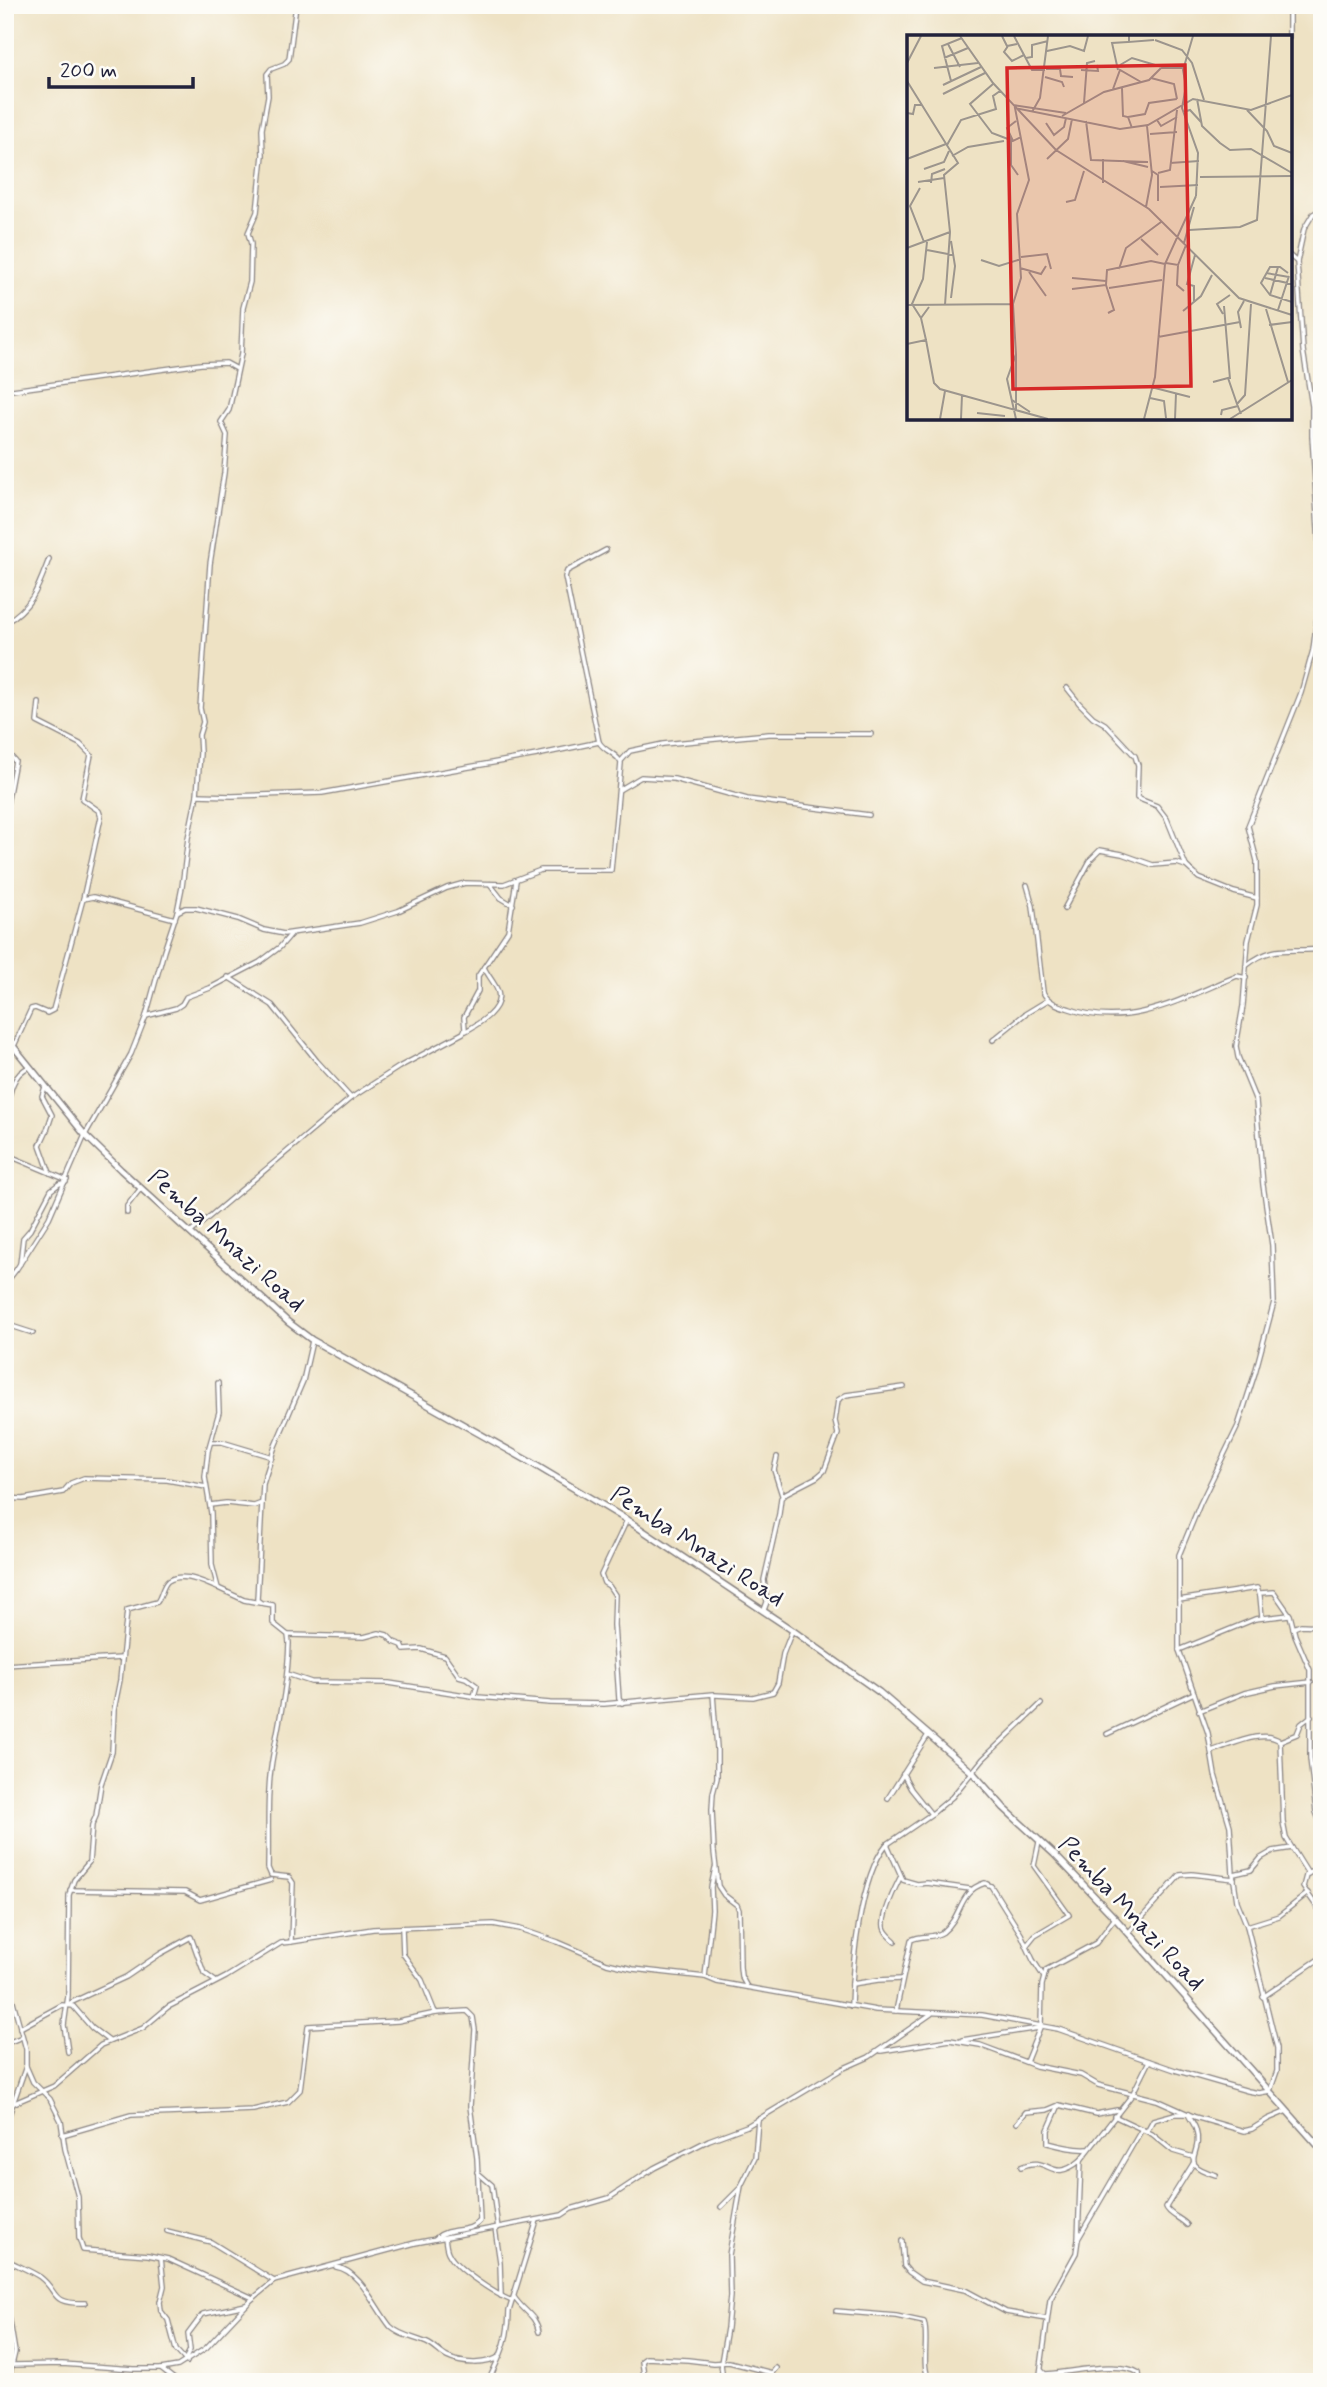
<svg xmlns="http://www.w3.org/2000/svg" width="1327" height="2387" font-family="Mynerve,sans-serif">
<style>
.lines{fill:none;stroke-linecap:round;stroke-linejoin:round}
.street-casing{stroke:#888280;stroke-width:6}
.secondary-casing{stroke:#888280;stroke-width:8}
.street{stroke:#fff;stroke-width:3.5}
.secondary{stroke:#fff;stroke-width:5}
.labels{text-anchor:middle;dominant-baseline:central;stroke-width:5;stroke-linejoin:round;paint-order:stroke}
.street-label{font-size:24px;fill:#22223b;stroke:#fdfcf7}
.inset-road{fill:none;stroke:#9c958d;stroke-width:2}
.view{fill:#d62828;fill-opacity:0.15;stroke:#d62828;stroke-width:3.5}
.inset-edge{fill:none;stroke:#22223b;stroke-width:3.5}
</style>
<rect width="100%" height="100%" fill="#fdfcf7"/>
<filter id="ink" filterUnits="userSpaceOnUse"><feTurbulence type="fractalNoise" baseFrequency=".0143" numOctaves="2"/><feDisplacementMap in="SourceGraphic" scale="14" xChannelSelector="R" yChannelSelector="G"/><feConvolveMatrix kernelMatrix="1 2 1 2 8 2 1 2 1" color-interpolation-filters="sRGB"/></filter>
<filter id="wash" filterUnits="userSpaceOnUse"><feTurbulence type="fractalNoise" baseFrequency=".00686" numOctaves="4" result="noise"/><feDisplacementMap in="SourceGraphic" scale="28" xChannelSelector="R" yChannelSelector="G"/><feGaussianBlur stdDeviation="1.57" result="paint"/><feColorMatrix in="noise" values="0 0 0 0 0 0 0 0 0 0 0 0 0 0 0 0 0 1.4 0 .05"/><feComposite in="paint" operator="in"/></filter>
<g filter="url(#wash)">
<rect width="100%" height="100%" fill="#eee2c4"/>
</g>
<g filter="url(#ink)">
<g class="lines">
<g class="street-casing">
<g id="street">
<polyline points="1289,37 1289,5"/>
<polyline points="1290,256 1297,262"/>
<polyline points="5,391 201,364 226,363 237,369"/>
<path d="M5 623C33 606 38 588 49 559"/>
<polyline points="1067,688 1079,703 1093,717 1105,724 1135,756 1138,765 1137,798 1157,806 1167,819 1186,866"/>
<polyline points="39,703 37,722 80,744 91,755 82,799 99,811 101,817 83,899"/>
<polyline points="5,750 15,761 5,815"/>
<polyline points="621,761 630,751 663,744 769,734 871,734"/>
<polyline points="619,790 641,777 674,779 747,799 869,815"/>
<polyline points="197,795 232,796 322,793 537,755 599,742"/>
<polyline points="490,884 501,898 513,905"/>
<path d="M1027 885 1033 906 1043 992C1048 1003 1060 1006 1070 1009 1129 1030 1183 998 1237 976L1246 978"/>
<polyline points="1064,909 1091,859 1100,850 1122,854 1153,865 1177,863 1186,866 1199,878 1234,892 1257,898"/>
<path d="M177 912 185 908H196L238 919 264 930 284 934 360 923 398 911 447 888 465 883 504 884 541 870H611L621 763C617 753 605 752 599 742L565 577 567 571 606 550"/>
<path d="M1246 966C1274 943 1290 953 1322 949"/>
<polyline points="228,977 272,1005 317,1061 351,1098"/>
<polyline points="146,1016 176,1008 182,1004 186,997 210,988 260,962 280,947 291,934"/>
<path d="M466 1031C478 1024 503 1010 498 992 496 984 487 975 484 967"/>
<polyline points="993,1040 1025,1014 1048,1000"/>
<polyline points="14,1046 31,1009 35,1008 47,1013 53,1010 83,899 93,897 175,919"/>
<polyline points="45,1087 42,1096 52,1115 47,1130 40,1145 50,1173"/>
<path d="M5 1117C9 1099 10 1075 29 1067"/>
<polyline points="5,1154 67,1180"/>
<polyline points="127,1213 127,1206 141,1188"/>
<polyline points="190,1233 351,1098 399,1067 463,1033 465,1029 464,1017 478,991 478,976 508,931 516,881"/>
<polyline points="20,1264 23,1238 30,1230 51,1190 59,1184 66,1182"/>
<polyline points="5,1284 16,1270 49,1218 85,1135 131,1054 146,1016 164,951 177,912 182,887 188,838 197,795 200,753 199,735 203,722 200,708 210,564 224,473 227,435 221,422 229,410 241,354 243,308 250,282 251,244 248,233 257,212 263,155 262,129 268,96 267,74 271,69 284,64 289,59 296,5"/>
<polyline points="5,1324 33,1333"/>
<polyline points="218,1383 219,1412 208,1451 205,1477 211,1513 212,1565 218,1588 244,1600 260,1603"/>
<polyline points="211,1442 222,1442 272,1457"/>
<polyline points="777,1457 774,1470 782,1495"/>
<polyline points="5,1498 23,1499 63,1492 71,1483 84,1478 167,1480 206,1487"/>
<polyline points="210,1505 226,1503 254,1506 262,1503"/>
<polyline points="1260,1593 1274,1592 1290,1615 1295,1635 1310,1670 1310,1758 1316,1812 1322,1827"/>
<polyline points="1179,1600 1257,1588 1260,1596 1262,1617"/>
<polyline points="764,1610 767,1602 764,1580 779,1514 781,1498 786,1493 817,1477 824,1471 838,1434 835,1421 838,1400 846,1395 904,1387"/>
<polyline points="1293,1628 1301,1625 1322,1626"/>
<polyline points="289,1635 364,1637 379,1633 387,1635 394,1642 402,1645 404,1650 421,1649 445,1656 459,1676 466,1678 477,1686 474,1696"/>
<polyline points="1179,1650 1255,1619 1289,1615"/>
<polyline points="5,1665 122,1658"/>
<polyline points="287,1674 311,1682 389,1683 478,1697 550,1703 604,1704 713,1694 717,1748 717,1778 713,1793 712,1810 714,1852 718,1886 724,1895 737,1905 739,1910 740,1967 741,1976 747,1987"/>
<polyline points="715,1695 753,1697 773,1692 778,1683 783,1654 792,1631"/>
<polyline points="622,1703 619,1699 614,1625 615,1595 609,1586 604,1583 601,1575 627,1520"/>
<polyline points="1199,1711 1244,1693 1275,1686 1311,1682"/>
<polyline points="1107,1734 1194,1693"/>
<path d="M1211 1751C1230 1746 1262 1728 1280 1741"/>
<polyline points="903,1774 911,1789 931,1814"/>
<polyline points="888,1798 928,1735"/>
<polyline points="887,1844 903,1880 917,1884 927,1883 970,1889"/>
<polyline points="1292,1848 1286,1838 1283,1822 1280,1741 1297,1734 1301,1724 1311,1716"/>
<polyline points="1234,1874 1251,1870 1261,1858 1273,1851 1292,1848 1307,1872 1303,1887 1322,1914"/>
<polyline points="1308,1874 1322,1864"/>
<polyline points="70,1890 185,1892 200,1900 271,1880"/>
<polyline points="1247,1926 1279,1916 1308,1893"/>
<path d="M402 1928 403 1954 422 1980 434 2010 436 2013 467 2011 473 2017 475 2030 470 2106 477 2158 480 2221C469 2234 449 2226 436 2238"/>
<polyline points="1128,1933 1180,1875 1192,1874 1234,1879"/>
<path d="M895 1941C891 1937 885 1933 884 1927 882 1914 894 1890 900 1878"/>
<path d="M291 1942 293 1883 289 1877 271 1875 268 1868C269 1831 266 1792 273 1755 280 1718 288 1681 289 1643L288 1635 273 1623V1605L261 1603 257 1600 263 1484 275 1446 303 1381 312 1341"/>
<polyline points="1027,1945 1035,1935 1069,1915 1034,1866 1039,1842"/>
<polyline points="5,1972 26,2049 26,2066 9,2115 5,2137"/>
<polyline points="705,1977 712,1910 711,1887 715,1868"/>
<polyline points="852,1984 878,1980 902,1979"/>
<polyline points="1263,1997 1322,1957"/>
<polyline points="68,2004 126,1977 160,1954 191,1937 204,1973 215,1981"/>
<path d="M851 2006C852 1964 860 1877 886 1845L933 1813 952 1797 983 1759 1041 1704"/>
<path d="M896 2011 911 1940C922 1934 933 1939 943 1932 963 1916 958 1891 985 1883L991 1886 1021 1934 1033 1960 1044 1977"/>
<polyline points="20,2028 62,2005 73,2006 92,2028 109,2041"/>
<polyline points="962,2040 1039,2028"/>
<polyline points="5,2044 22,2037"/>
<polyline points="881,2051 950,2040 980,2045 1036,2066 1081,2075 1098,2085 1157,2100 1195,2117 1244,2131 1252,2129 1268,2119 1287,2111"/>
<path d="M68 2052 64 2025 68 1996 69 1895 74 1880 89 1862 92 1825 96 1816 101 1784 112 1752 114 1710 120 1680 127 1610 157 1602C162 1596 162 1586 168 1581 183 1571 204 1583 218 1588"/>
<polyline points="1026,2062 1041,2025 1042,1985 1046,1970 1096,1943 1115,1918"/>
<polyline points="26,2066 33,2082 50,2099 61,2121 65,2149 78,2197 79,2238 83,2250 148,2255 168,2259 253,2298"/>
<polyline points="1318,2095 1322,2093"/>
<path d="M1059 2105 1048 2130V2143C1059 2146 1075 2150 1088 2149"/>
<polyline points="5,2107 54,2086 101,2045 143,2028 168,2007 226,1977 281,1943 291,1942 373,1929 493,1924 520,1929 558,1942 607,1963 633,1969 705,1977 717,1982 876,2010 982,2015 1058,2029 1175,2070 1248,2091 1259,2093 1270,2091 1277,2071 1277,2048 1247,1926 1237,1901 1233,1874 1230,1826 1215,1775 1208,1733 1179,1650 1179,1555 1200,1504 1238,1426 1255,1373 1274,1302 1272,1245 1263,1185 1256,1101 1238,1057 1236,1046 1243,1006 1248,941 1257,905 1257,861 1248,826 1301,693 1313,650 1320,595 1320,561 1312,436 1312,406 1303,350 1297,262 1304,229 1313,214 1322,209"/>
<polyline points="1114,2116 1152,2134 1173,2151 1193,2157"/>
<polyline points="1017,2123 1026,2112 1047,2110 1059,2105 1096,2114 1117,2110"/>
<path d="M1147 2131 1153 2120 1175 2114H1188C1190 2119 1195 2125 1196 2130 1204 2156 1175 2163 1216 2175"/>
<polyline points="62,2135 131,2115 253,2110 288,2102 300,2090 308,2026 398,2021 436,2013"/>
<path d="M1021 2167C1051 2153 1049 2186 1081 2160"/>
<polyline points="477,2172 492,2185 498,2228"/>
<polyline points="721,2207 740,2188"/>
<path d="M1187 2225C1182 2219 1168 2214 1166 2207L1194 2162"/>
<polyline points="495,2228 500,2262 501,2296"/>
<polyline points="167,2231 211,2242 274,2281"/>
<path d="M445 2238C446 2243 446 2250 449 2254 456 2269 497 2295 512 2301"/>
<polyline points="1078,2239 1142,2129"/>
<polyline points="902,2241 904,2266 909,2272 922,2281 965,2290 1006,2312 1047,2319"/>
<polyline points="161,2258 164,2286 160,2302 161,2311 168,2320 176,2350 187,2362"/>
<path d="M5 2259C16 2265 29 2270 40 2277 60 2292 48 2304 85 2303"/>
<path d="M336 2267C360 2270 376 2309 390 2326 399 2336 418 2338 429 2344 436 2348 441 2354 447 2357 461 2364 487 2366 500 2356 506 2342 509 2327 509 2311L537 2220"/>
<polyline points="5,2291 15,2352 8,2382"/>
<path d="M514 2297C523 2311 536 2315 539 2332"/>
<path d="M836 2311 896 2316 924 2322C929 2338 921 2366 929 2378H1039"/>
<polyline points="185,2360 190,2350 188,2334 203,2314 246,2305"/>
<polyline points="13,2365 62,2364 134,2369 161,2369 178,2366 206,2348 250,2301 274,2281 415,2243 562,2215 571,2209 609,2198 654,2168 709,2140 747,2126 842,2069 869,2057 931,2014"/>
<polyline points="161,2369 178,2382"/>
<path d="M1041 2370 1045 2374C1069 2373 1119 2360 1139 2373L1140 2382"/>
<polyline points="488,2382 499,2358"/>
<polyline points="645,2382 642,2361 646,2358 688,2360 713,2363 729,2362 772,2373 776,2368"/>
<polyline points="723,2382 721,2363 727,2328 730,2296 729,2255 741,2186 755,2158 758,2119"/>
<polyline points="1039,2382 1050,2300 1076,2253 1078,2239 1081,2160 1132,2095 1149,2061"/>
</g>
</g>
<g class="secondary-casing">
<polyline id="secondary" points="5,1036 85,1135 121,1170 288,1322 312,1340 530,1462 627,1520 792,1630 879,1692 973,1773 1004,1808 1054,1854 1115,1918 1322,2150"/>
</g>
<use href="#street" class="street"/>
<use href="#secondary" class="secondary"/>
</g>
</g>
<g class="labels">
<g class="street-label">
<text transform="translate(226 1241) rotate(42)">Pemba Mnazi Road</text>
<text transform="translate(697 1547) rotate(33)">Pemba Mnazi Road</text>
<text transform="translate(1131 1914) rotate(47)">Pemba Mnazi Road</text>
</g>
</g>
<g transform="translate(907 35)">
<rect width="385" height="385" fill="#eee2c4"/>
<path class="inset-road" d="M53 1 86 48 149 115 242 174 332 263 385 280M95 1 100 11 110 9M107 1 125 35H138M222 1V7L247 5M286 1 276 35 279 51 275 73 291 118 289 161M248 5 275 15 285 28 297 65M41 9 53 32M101 11 97 17 105 26 117 20M140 16 163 11 177 16 181 1M37 23 61 13M119 23 125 22V10L141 6M0 28 14 1M213 30 225 23 255 32M27 33 71 28M139 34H153L154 41 166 42M174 35 191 36 190 30M211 35 205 8 221 7M138 42 155 47 157 52M244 43 267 49 270 64M0 46 51 128 37 140 43 197 0 213M44 46 35 11 55 3M86 49 63 69 85 98 101 104M36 50 74 32M215 53 216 81 221 82 225 93M206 54 213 35 234 47M36 59 78 38M290 64 295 91 313 108 323 115 344 114 385 138M177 68 180 28 188 26M106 70 159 78M340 75 360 96 367 111 385 118M125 77 133 63 141 1M276 77 283 75 294 87M0 78 6 79 8 70H15M155 81 197 57 242 45 254 33H277M221 82 238 79 242 68 270 64M250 85 254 91 270 82M109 86 100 93 106 106 114 102M179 86 184 125 241 127M139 88 147 100 157 92 159 83M243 99 270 97M104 102V130L111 140M40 110 54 85 89 74 86 61 93 56M45 121 61 112 97 106M0 124 39 109M140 124 161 104 165 84M216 126 241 132M263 128 292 126M17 134 37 127 42 116M245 136 251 140V166M251 138 263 135 270 75M293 142 385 141M11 147 37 143M24 148 25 139 38 134M196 148V124M253 152 291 150M13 153 3 171 17 207M159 167 168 165 177 136M239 172 245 140 240 91M282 195 333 192 350 185 364 1M234 204 251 220M277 208 287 172M20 215 46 220M114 222 140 219 144 234M74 225 92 231 114 224M259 228 271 230 279 210M271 230 270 250 277 256M113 233 134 239 139 231M212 234 219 213 254 187M122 237 139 261M359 238 382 242M381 238 373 232H363L354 248 363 260 385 267M165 243 199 246M358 243 385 249M202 253 255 245M165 254 199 250M363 260 371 232M44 263 48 231 44 206M287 266V251L280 249 288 220M0 270 106 269M38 270 43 197M317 271 323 344M359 274 381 347M371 275 382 241M276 276 294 261 305 240M201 278 207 275 199 250 200 235 244 226 258 229M316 279 310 269 323 260M14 283 5 269 16 244 20 207M362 290 385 287M334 293 331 277 337 266M251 302 333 287M19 305 27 348 33 354 141 384M0 309 19 305 14 283 22 272M109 319V375M306 347 321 343 330 369M244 352 283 362M243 363 257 366 259 383M105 365 123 377M70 378 98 381M334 379 330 369 338 360 344 269M314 380 315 375 331 371M33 384 38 356M54 384 55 360M109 384 100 344 109 319 106 269 114 243 110 179 122 145 108 73 213 94 241 90 286 64 344 75 385 60M237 384 248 342 258 229 289 161M268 384 269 358M323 384 385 345"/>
<path class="view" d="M278 30 284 351 106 354 100 33Z"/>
<rect width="385" height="385" class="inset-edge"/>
</g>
<rect width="1327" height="2387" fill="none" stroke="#fdfcf7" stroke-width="28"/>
<path d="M49 77v10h144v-10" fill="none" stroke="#22223b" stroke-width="3.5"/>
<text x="60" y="77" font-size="21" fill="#22223b" stroke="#fdfcf7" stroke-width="5" paint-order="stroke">200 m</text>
</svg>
